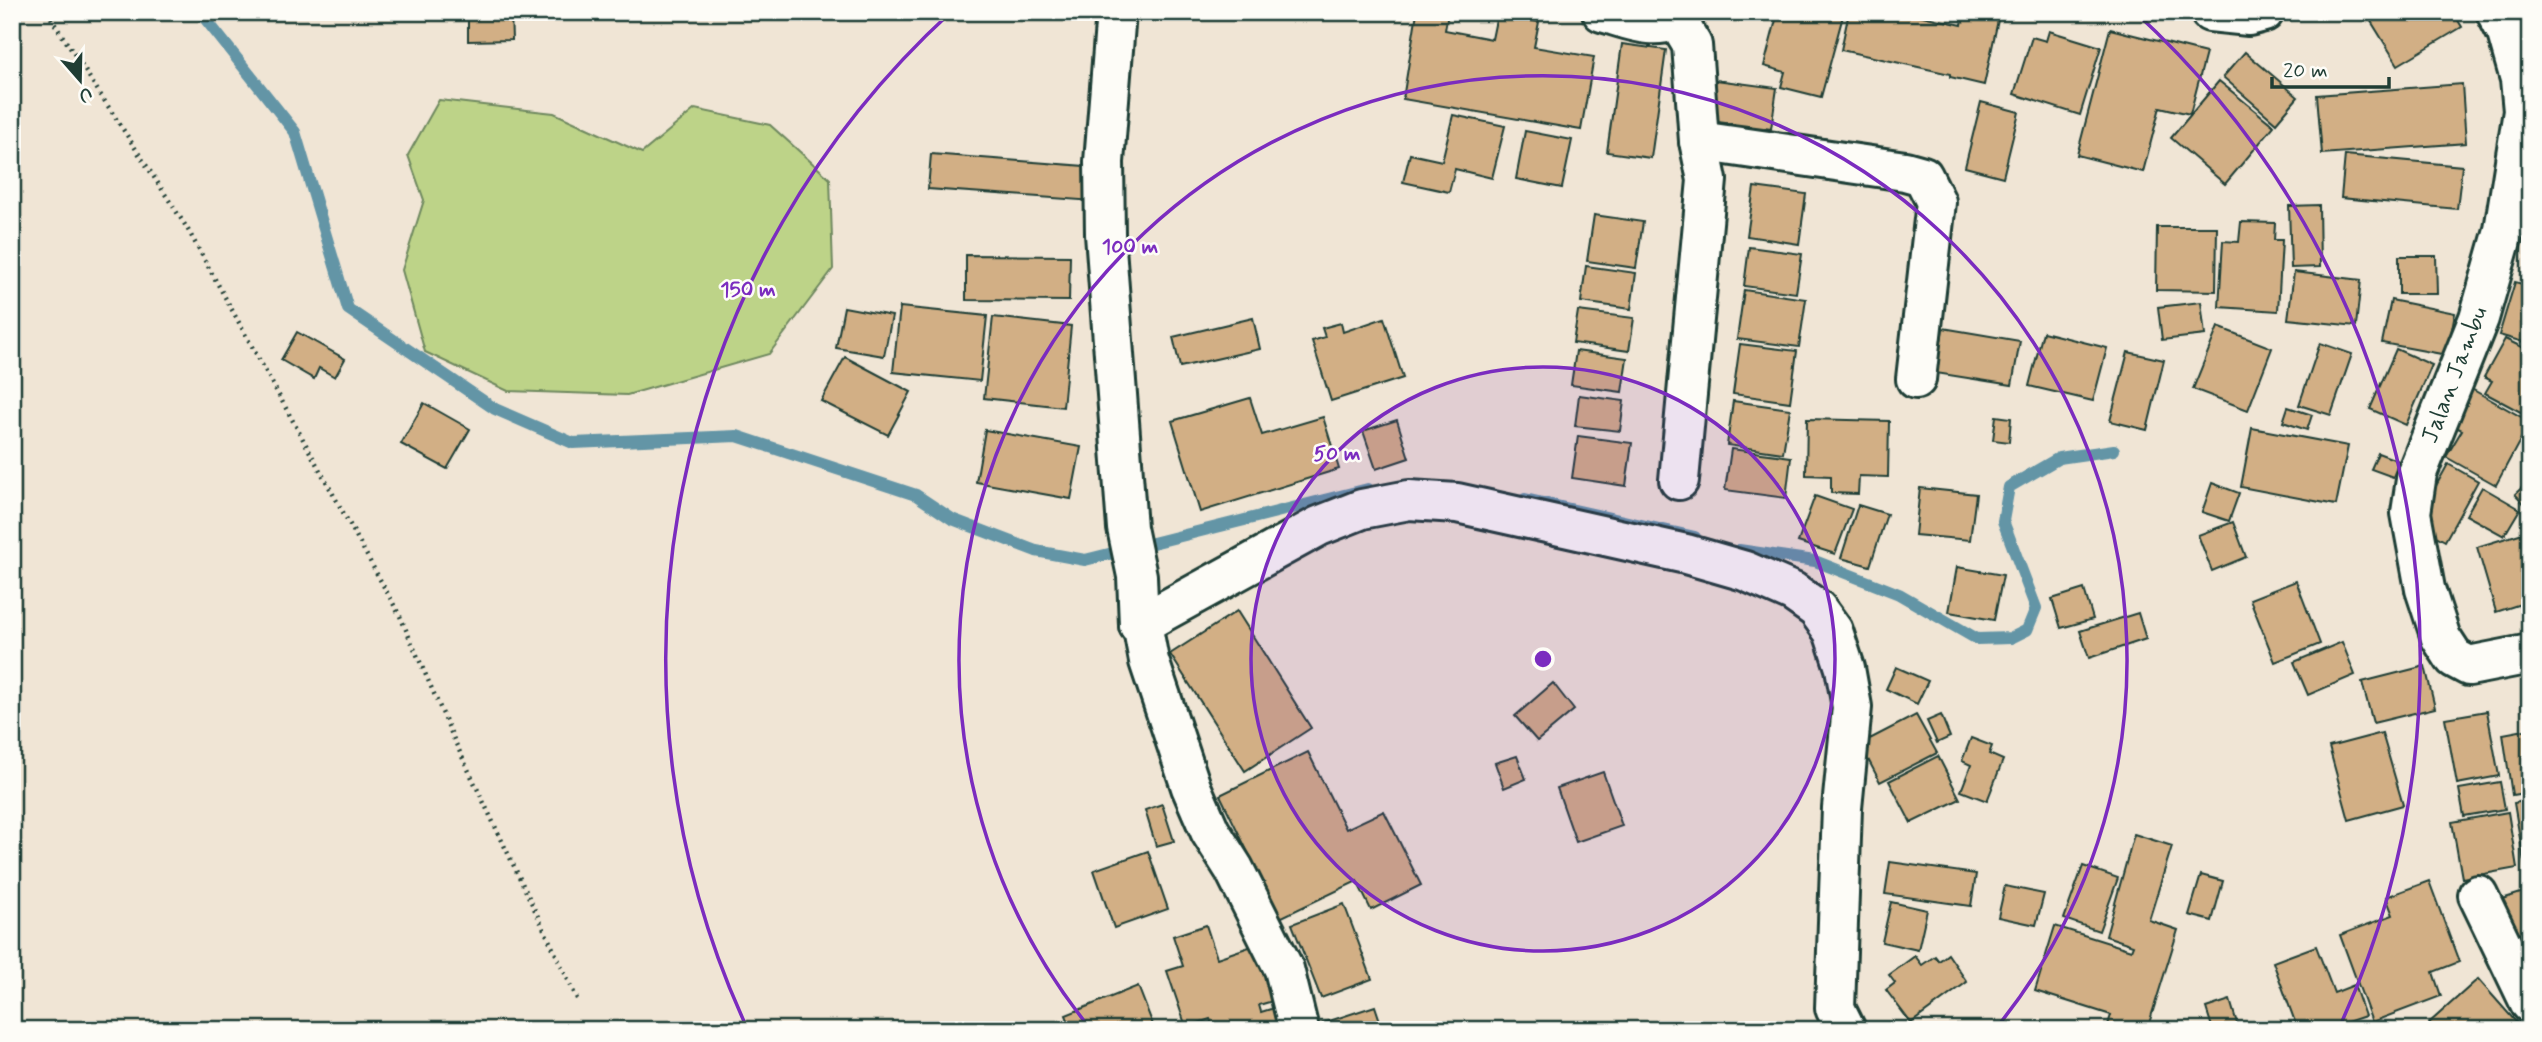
<svg xmlns="http://www.w3.org/2000/svg" width="2542" height="1042" font-family="Mynerve,sans-serif">
<style>
.green{fill:#bdd388;stroke:#6e885e;stroke-width:2}
.lines{fill:none;stroke-linecap:round;stroke-linejoin:round}
.stream{stroke:#6495a6;stroke-width:12}
.building{fill:#d2af85;stroke:#1f3d34;stroke-width:2}
.minor-casing{stroke:#1f3d34;stroke-width:44}
.path{stroke:#1f3d34;stroke-width:4.5;stroke-dasharray:2 5;stroke-linecap:butt}
.minor{stroke:#fdfcf7;stroke-width:38}
.ring{fill:none;stroke:#7b2cbf;stroke-width:3.5}
.labels{text-anchor:middle;dominant-baseline:central;stroke-width:5;stroke-linejoin:round;paint-order:stroke}
.street-label{font-size:24px;fill:#1f3d34;stroke:#fdfcf7}
.centre{fill:#7b2cbf;stroke:#fdfcf7;stroke-width:3.5}
.ring-label{font-size:21px;text-anchor:middle;font-weight:bold;fill:#7b2cbf;stroke:#fdfcf7;stroke-width:5;stroke-linejoin:round;paint-order:stroke}
</style>
<rect width="100%" height="100%" fill="#f0e5d5"/>
<filter id="ink" filterUnits="userSpaceOnUse"><feTurbulence type="fractalNoise" baseFrequency=".0143" numOctaves="2"/><feDisplacementMap in="SourceGraphic" scale="14" xChannelSelector="R" yChannelSelector="G"/><feConvolveMatrix kernelMatrix="1 2 1 2 8 2 1 2 1" color-interpolation-filters="sRGB"/></filter>
<g filter="url(#ink)">
<polygon class="green" points="439,100 554,113 642,153 695,109 770,125 830,179 833,269 769,354 627,395 508,391 425,352 402,270 424,200 408,155"/>
<g class="lines">
<g class="stream">
<polyline points="200,12 295,132 348,309 495,409 573,443 737,436 916,495 952,519 1036,551 1085,560 1368,489"/>
<polyline points="1525,499 1695,537"/>
<polyline points="1739,550 1815,561 1899,594 1977,639 2011,638 2027,630 2036,608 2003,521 2009,487 2059,458 2114,450"/>
</g>
</g>
<g class="building">
<polygon points="468,12 511,12 512,40 468,41"/>
<polygon points="1417,12 1448,13 1445,30 1492,39 1497,15 1539,22 1534,47 1594,57 1581,130 1403,99"/>
<polygon points="1778,12 1844,12 1821,97 1781,87 1785,72 1764,66"/>
<polygon points="1849,12 1905,12 1962,25 1964,13 1998,20 1984,85 1950,77 1950,74 1841,50"/>
<polygon points="2379,12 2453,12 2462,27 2398,65 2369,18"/>
<polygon points="2110,29 2206,53 2190,114 2160,107 2143,172 2077,155"/>
<polygon points="2049,31 2101,47 2080,115 2014,94 2032,37 2046,41"/>
<polygon points="1622,44 1666,50 1651,158 1607,152"/>
<polygon points="2245,52 2298,97 2276,123 2223,77"/>
<polygon points="1716,80 1777,88 1771,129 1710,121"/>
<polygon points="2219,81 2274,126 2225,184 2171,138"/>
<polygon points="2462,84 2466,143 2322,154 2317,95"/>
<polygon points="1981,102 2019,112 2003,177 1965,167"/>
<polygon points="1453,115 1505,126 1492,178 1455,169 1449,192 1403,182 1410,154 1442,161"/>
<polygon points="1525,131 1572,140 1562,188 1516,179"/>
<polygon points="931,154 1097,167 1094,201 928,189"/>
<polygon points="2345,155 2462,166 2457,209 2341,198"/>
<polygon points="1754,187 1806,194 1799,244 1747,236"/>
<polygon points="2319,205 2320,267 2291,268 2289,206"/>
<polygon points="1594,215 1643,222 1636,268 1587,261"/>
<polygon points="2241,222 2275,223 2274,240 2282,240 2278,311 2219,307 2223,241 2239,242"/>
<polygon points="2157,227 2217,227 2216,291 2156,290"/>
<polygon points="1749,247 1802,254 1796,293 1744,286"/>
<polygon points="966,255 1070,256 1069,301 966,300"/>
<polygon points="2399,256 2436,256 2437,294 2399,294"/>
<polygon points="1586,266 1636,273 1631,309 1581,302"/>
<polygon points="2294,272 2361,280 2356,326 2288,319"/>
<polygon points="2515,282 2530,286 2530,344 2499,335"/>
<polygon points="1744,290 1806,299 1799,347 1737,339"/>
<polygon points="2391,300 2455,313 2447,355 2382,343"/>
<polygon points="2201,302 2205,335 2162,340 2158,307"/>
<polygon points="844,307 892,316 884,356 836,348"/>
<polygon points="900,307 987,316 980,381 893,372"/>
<polygon points="1578,311 1634,318 1629,351 1573,343"/>
<polygon points="993,317 1071,326 1063,407 984,398"/>
<polygon points="1253,318 1260,349 1180,367 1173,337"/>
<polygon points="1384,318 1403,378 1331,401 1312,341 1325,337 1322,328 1341,323 1343,332"/>
<polygon points="2218,327 2272,348 2248,410 2193,389"/>
<polygon points="1943,328 2020,341 2012,385 1936,373"/>
<polygon points="297,332 345,359 335,377 319,368 314,379 281,360"/>
<polygon points="2043,332 2107,348 2093,401 2029,386"/>
<polygon points="2505,339 2530,351 2530,417 2485,393 2492,381 2484,377"/>
<polygon points="2320,343 2352,354 2331,415 2299,405"/>
<polygon points="1740,344 1797,351 1790,402 1733,394"/>
<polygon points="2396,349 2432,365 2406,425 2370,409"/>
<polygon points="1576,351 1627,358 1622,392 1571,385"/>
<polygon points="2128,352 2164,360 2147,430 2110,421"/>
<polygon points="845,357 911,392 888,435 821,401"/>
<polygon points="2468,387 2530,422 2496,485 2446,457 2462,430 2448,423"/>
<polygon points="1579,395 1624,401 1620,431 1575,426"/>
<polygon points="1250,398 1262,435 1323,417 1339,469 1200,512 1172,421"/>
<polygon points="1733,401 1790,409 1783,453 1727,445"/>
<polygon points="424,403 470,429 447,469 401,444"/>
<polygon points="2288,407 2312,415 2307,430 2283,422"/>
<polygon points="1996,416 2011,418 2009,442 1993,440"/>
<polygon points="1807,419 1889,421 1888,477 1859,476 1858,494 1831,493 1831,476 1806,475"/>
<polygon points="1397,420 1409,458 1376,469 1363,431"/>
<polygon points="2252,428 2348,446 2336,505 2241,487"/>
<polygon points="985,430 1081,447 1071,499 976,482"/>
<polygon points="1578,436 1632,443 1626,486 1572,478"/>
<polygon points="1731,449 1791,457 1786,498 1725,490"/>
<polygon points="2378,453 2399,461 2393,477 2371,469"/>
<polygon points="2448,464 2478,481 2445,541 2415,524"/>
<polygon points="2530,480 2530,510 2515,494"/>
<polygon points="2212,483 2239,493 2229,521 2202,512"/>
<polygon points="2482,487 2520,509 2504,536 2466,515"/>
<polygon points="1920,488 1976,494 1970,540 1915,535"/>
<polygon points="1815,496 1852,509 1835,554 1798,542"/>
<polygon points="1858,505 1887,514 1870,566 1841,558"/>
<polygon points="2233,522 2246,557 2212,571 2198,535"/>
<polygon points="2526,532 2530,545 2530,601 2496,612 2477,547"/>
<polygon points="1957,567 2003,575 1994,620 1949,612"/>
<polygon points="2296,581 2320,644 2275,662 2250,599"/>
<polygon points="2084,589 2093,619 2061,628 2052,599"/>
<polygon points="1237,611 1311,728 1245,771 1170,654"/>
<polygon points="2138,613 2146,639 2089,658 2080,631"/>
<polygon points="2342,642 2355,675 2308,695 2294,662"/>
<polygon points="2425,666 2435,708 2373,723 2362,682"/>
<polygon points="1896,667 1928,681 1917,704 1886,689"/>
<polygon points="1553,683 1574,710 1537,741 1515,716"/>
<polygon points="2487,711 2499,776 2457,784 2445,718"/>
<polygon points="1916,715 1937,753 1880,782 1860,744"/>
<polygon points="1941,715 1950,737 1937,743 1927,721"/>
<polygon points="2530,729 2530,792 2512,795 2503,734"/>
<polygon points="2382,733 2403,805 2349,820 2329,747"/>
<polygon points="1971,738 1992,746 1989,754 2003,760 1987,801 1961,791 1971,765 1962,761"/>
<polygon points="1308,752 1346,829 1384,811 1421,885 1371,910 1357,881 1280,918 1220,795"/>
<polygon points="1517,756 1526,779 1504,788 1495,763"/>
<polygon points="1938,756 1960,799 1911,823 1889,781"/>
<polygon points="1603,772 1622,826 1576,842 1557,788"/>
<polygon points="2500,782 2505,809 2464,816 2459,789"/>
<polygon points="2530,800 2530,867 2525,868 2514,803"/>
<polygon points="1162,804 1174,841 1156,846 1145,810"/>
<polygon points="2508,812 2517,868 2462,878 2452,822"/>
<polygon points="2134,834 2172,846 2149,920 2178,930 2147,1030 2122,1030 2108,1025 2111,1015 2035,991 2055,926 2131,950 2133,945 2106,936"/>
<polygon points="1148,851 1168,909 1114,928 1094,870"/>
<polygon points="1890,862 1976,874 1971,906 1885,894"/>
<polygon points="2083,866 2118,878 2099,931 2064,919"/>
<polygon points="2201,875 2223,881 2212,921 2189,915"/>
<polygon points="2429,881 2459,962 2433,972 2441,996 2372,1022 2340,935 2393,915 2386,897"/>
<polygon points="2005,886 2044,894 2036,925 1998,917"/>
<polygon points="2530,890 2530,953 2520,956 2502,899"/>
<polygon points="1891,902 1927,910 1918,950 1882,942"/>
<polygon points="1344,904 1372,979 1321,998 1292,924"/>
<polygon points="1206,925 1217,958 1261,943 1280,999 1259,1005 1261,1012 1281,1006 1281,1030 1203,1030 1213,1027 1210,1019 1186,1027 1167,971 1183,966 1173,936"/>
<polygon points="2316,946 2334,993 2354,985 2365,1016 2344,1023 2347,1030 2298,1030 2273,962"/>
<polygon points="1948,954 1967,982 1911,1023 1886,990 1895,983 1889,975 1915,956 1922,965 1935,956 1939,961"/>
<polygon points="2478,979 2523,1030 2434,1030 2429,1023"/>
<polygon points="1138,986 1155,1030 1072,1030 1066,1015"/>
<polygon points="2230,1000 2239,1030 2213,1030 2206,1008"/>
<polygon points="1375,1006 1383,1030 1306,1030 1305,1029"/>
<polygon points="998,1021 1001,1030 973,1030"/>
</g>
<g class="lines">
<g class="minor-casing">
<g id="minor">
<polyline points="1116,12 1104,162 1105,234 1127,528 1137,576 1139,625 1143,629 1149,661 1191,787 1210,831 1234,869 1284,969 1299,1030"/>
<path d="M1602 12C1631 20 1661 35 1686 12"/>
<polyline points="2210,12 2249,16 2264,12"/>
<polyline points="2496,12 2507,33 2520,79 2523,111 2504,230 2479,318 2417,473 2411,513 2425,589 2441,638 2454,658 2469,666 2530,654"/>
<polyline points="1677,20 1692,45 1699,141 1707,180 1679,480"/>
<polyline points="1699,141 1905,171 1923,176 1936,202 1916,379"/>
<polyline points="1139,625 1319,526 1362,509 1409,500 1457,503 1686,554 1745,571 1793,592 1817,609 1833,631 1845,668 1852,707 1842,808 1835,1008 1846,1030"/>
<polyline points="2478,895 2530,1003"/>
</g>
</g>
<polyline class="path" points="47,12 187,228 400,616 456,744 579,1003"/>
<use href="#minor" class="minor"/>
</g>
</g>
<circle cx="1543" cy="659" r="292" fill="#7b2cbf" fill-opacity=".12"/>
<g class="ring">
<circle cx="1543" cy="659" r="292"/>
<path d="M1089 1027A584 584 0 1 1 1997 1027"/>
<path d="M748 1030A877 877 0 0 1 951 12M2135 12A877 877 0 0 1 2338 1030"/>
</g>
<g class="labels">
<g class="street-label">
<text transform="translate(2455 375) rotate(-69)">Jalan Jambu</text>
</g>
</g>
<circle cx="1543" cy="659" r="10" class="centre"/>
<g class="ring-label">
<text x="1130" y="253">100 m</text>
<text x="748" y="296">150 m</text>
<text x="1337" y="460">50 m</text>
</g>
<rect width="2542" height="1042" fill="none" stroke="#fdfcf7" stroke-width="42"/>
<rect x="21" y="21" width="2500" height="1000" fill="none" stroke="#1f3d34" stroke-width="2.5" filter="url(#ink)"/>
<g transform="translate(80 80) rotate(160)" stroke="#fdfcf7" stroke-width="5" paint-order="stroke">
<path d="M0-5L12 26L0 18L-12 26Z" fill="#1f3d34"/>
<text y="-10" font-size="19" font-weight="bold" text-anchor="middle" fill="#1f3d34">U</text>
</g>
<path d="M2272 77v10h117v-10" fill="none" stroke="#1f3d34" stroke-width="3.5"/>
<text x="2283" y="77" font-size="21" fill="#1f3d34" stroke="#fdfcf7" stroke-width="5" paint-order="stroke">20 m</text>
</svg>
